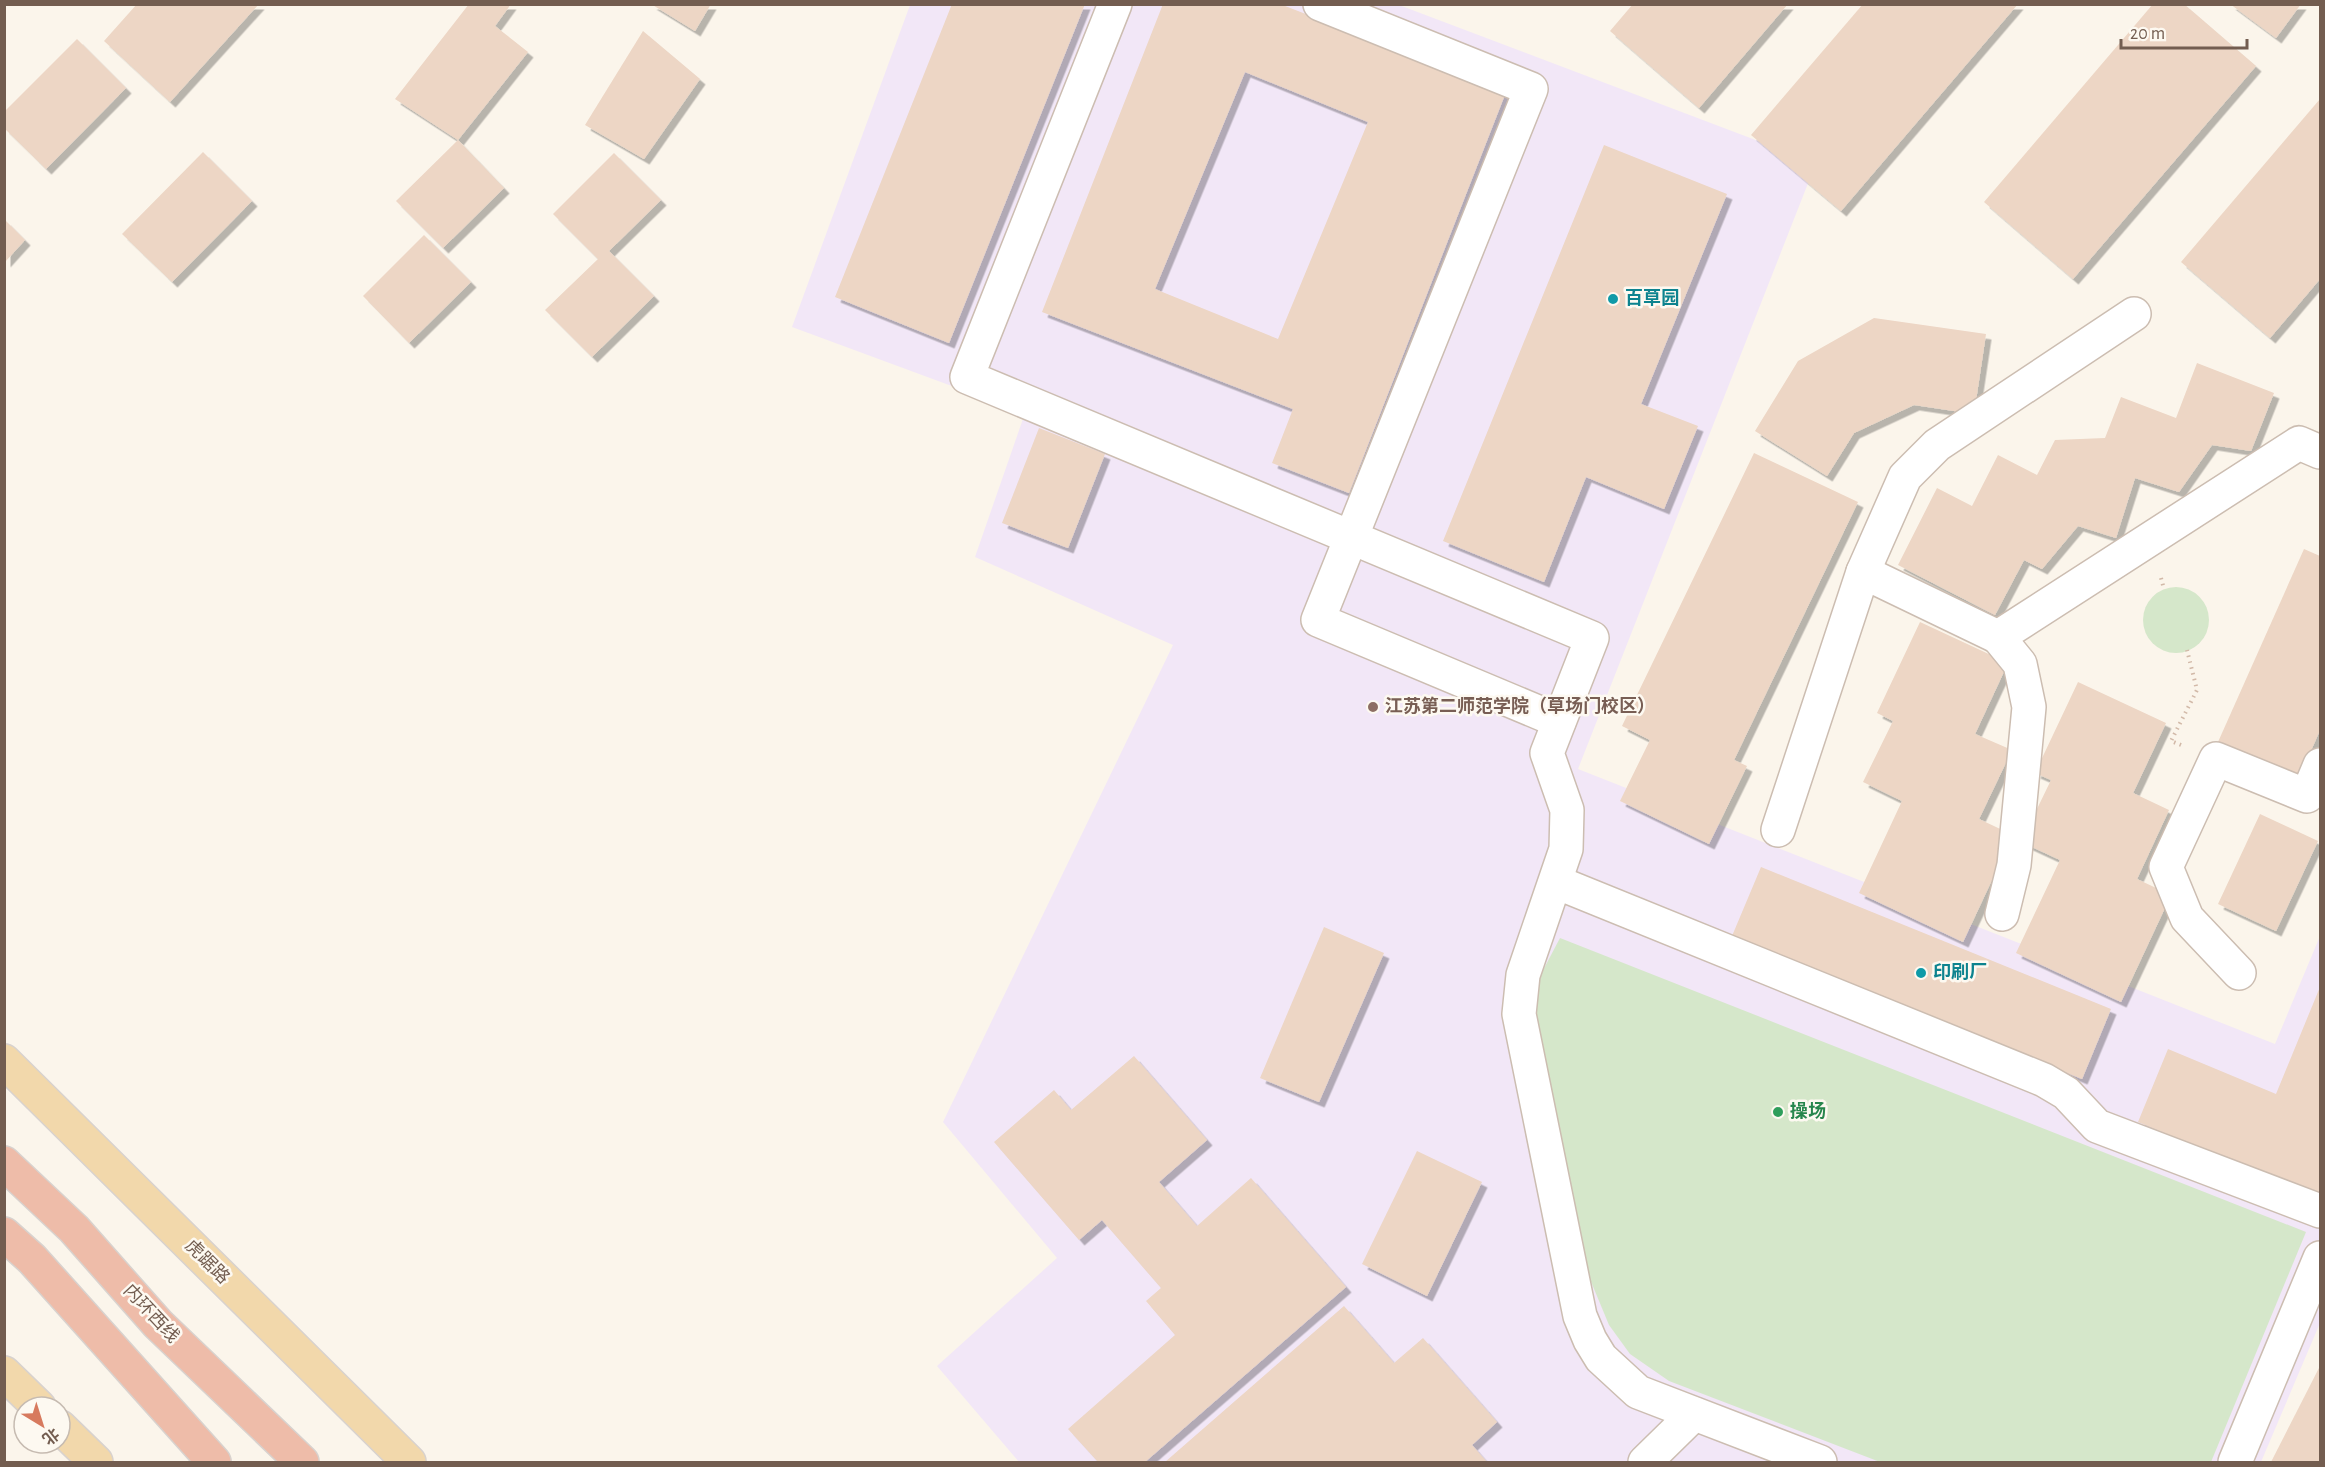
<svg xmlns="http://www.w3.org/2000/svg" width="2325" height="1467" font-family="'Alegreya Sans','Noto Sans SC',sans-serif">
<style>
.education{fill:#f2e7f7}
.green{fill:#d5e7ca}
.building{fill:#edd6c5;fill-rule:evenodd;filter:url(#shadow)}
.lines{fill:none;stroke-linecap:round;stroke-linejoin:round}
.minor-casing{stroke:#ccbdb1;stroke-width:36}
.major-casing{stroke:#d8d2ce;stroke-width:36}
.highway-casing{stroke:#d8d2ce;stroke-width:36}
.path{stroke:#d2b9a8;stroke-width:4;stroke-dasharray:1.5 4.5;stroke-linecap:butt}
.minor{stroke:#fff;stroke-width:33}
.major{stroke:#f2d8ab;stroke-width:33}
.highway{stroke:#eebca9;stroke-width:33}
.culture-dot{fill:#0f9aa8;stroke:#fdf9f1;stroke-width:2}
.education-dot{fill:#8d6e63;stroke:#fdf9f1;stroke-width:2}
.leisure-dot{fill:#2e9e5b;stroke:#fdf9f1;stroke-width:2}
.labels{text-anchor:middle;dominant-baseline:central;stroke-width:5;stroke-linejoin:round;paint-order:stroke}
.culture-label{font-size:18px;font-weight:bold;fill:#0d838f;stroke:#fdf9f1;text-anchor:start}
.education-label{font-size:18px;font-weight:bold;fill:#785e54;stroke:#fdf9f1;text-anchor:start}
.leisure-label{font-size:18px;font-weight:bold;fill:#27864d;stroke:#fdf9f1;text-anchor:start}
.street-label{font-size:18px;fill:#735d50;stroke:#fdf9f1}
</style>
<defs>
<filter id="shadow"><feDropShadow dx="5.5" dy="5.5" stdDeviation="0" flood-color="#0004"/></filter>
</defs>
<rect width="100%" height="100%" fill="#fbf5eb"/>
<polygon class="education" points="910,5 1399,5 1816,163 1578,769 2275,1044 2320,936 2320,1323 2261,1462 1019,1462 937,1366 1057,1258 943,1122 1173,645 975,557 1025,413 792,327"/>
<g class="green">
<circle cx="2176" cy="620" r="33"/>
<polygon points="1560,938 2306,1232 2211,1462 1880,1462 1669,1381 1630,1354 1609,1325 1587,1272 1531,993"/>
</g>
<g class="building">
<polygon points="137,4 259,4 170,102 104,41"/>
<polygon points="469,4 511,4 495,26 528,52 458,140 395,99"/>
<polygon points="651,4 711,4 695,31"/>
<polygon points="952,4 1085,4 949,343 835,297"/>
<path d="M1163 4H1280L1506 92 1349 493 1272 463 1293 409 1042 312ZM1245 72 1368 122 1278 339 1155 289Z"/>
<polygon points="1633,4 1788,4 1699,108 1610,31"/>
<polygon points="1863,4 2018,4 1841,211 1751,135"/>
<polygon points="2153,4 2184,4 2256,66 2073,279 1984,202"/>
<polygon points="2230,4 2301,4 2276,38"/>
<polygon points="643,31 700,79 644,159 585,125"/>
<polygon points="77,39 126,88 46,169 4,128 4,112"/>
<polygon points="2320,99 2320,279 2270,338 2181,262"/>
<polygon points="458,140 504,188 443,248 396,201"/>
<polygon points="1604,145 1727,194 1641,404 1698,426 1664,509 1586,477 1544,582 1443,541"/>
<polygon points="203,152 252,201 172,282 122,234"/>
<polygon points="614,153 661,200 609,251 654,296 592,357 545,310 598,259 553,214"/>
<polygon points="5,220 25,240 5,262"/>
<polygon points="424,235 471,282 409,343 363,296"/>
<polygon points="1874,318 1986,334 1974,414 1914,405 1854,433 1827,476 1755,431 1798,361"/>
<polygon points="2197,363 2274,393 2251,451 2212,445 2179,492 2135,478 2116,538 2078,526 2042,569 2024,560 1995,615 1898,565 1937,488 1972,506 1998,455 2037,475 2055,440 2105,438 2121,397 2176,418"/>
<polygon points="1039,428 1105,454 1068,548 1002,523"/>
<polygon points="1754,453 1858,502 1734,760 1747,766 1709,844 1620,801 1650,740 1622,726"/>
<polygon points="2304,549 2320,556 2320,730 2299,778 2218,742"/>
<polygon points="1920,622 2008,663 1975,734 2012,750 1979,819 2013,835 1963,942 1859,893 1902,801 1863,782 1893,721 1877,713"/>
<polygon points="2078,682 2166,723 2133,793 2169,810 2137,879 2171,895 2121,1002 2016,953 2060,860 2021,842 2051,780 2035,773"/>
<polygon points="2260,814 2318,841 2276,931 2218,904"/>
<polygon points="1761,867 2111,1009 2082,1079 1732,936"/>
<polygon points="1324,927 1384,953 1319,1102 1260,1078"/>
<polygon points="2320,987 2320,1198 2138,1122 2168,1049 2276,1094"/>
<polygon points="1134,1056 1207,1140 1159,1182 1197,1226 1251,1178 1346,1287 1145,1462 1098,1462 1068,1429 1175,1335 1146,1301 1161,1288 1102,1220 1079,1240 994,1142 1054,1090 1071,1110"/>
<polygon points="1417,1151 1482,1182 1427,1296 1362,1264"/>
<polygon points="1344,1306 1394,1363 1423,1338 1497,1422 1472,1445 1487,1462 1165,1462"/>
<polygon points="2320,1366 2320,1462 2271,1462"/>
</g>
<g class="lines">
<g class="minor-casing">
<g id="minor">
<polyline points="1115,4 967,377 1592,638 1547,753 1567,810 1566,849 1523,975 1519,1014 1580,1316 1590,1340 1601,1358 1638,1392 1820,1462"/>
<polyline points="1320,4 1531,89 1318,620 1559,721"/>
<polyline points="1863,572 1905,477 1937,445 2134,314"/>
<polyline points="1778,830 1863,572 1998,637"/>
<polyline points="1556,882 2044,1080 2066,1093 2097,1126 2320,1211"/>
<polyline points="2002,914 2014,865 2029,707 2020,664 1998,637 2299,443 2320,452"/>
<polyline points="2239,973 2187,918 2166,867 2216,759 2307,796 2320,765"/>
<polyline points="1645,1462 1694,1414"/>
<polyline points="2235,1462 2320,1258"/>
</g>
</g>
<g class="major-casing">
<g id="major">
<polyline points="4,1061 409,1462"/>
<polyline points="4,1373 39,1407"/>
<polyline points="60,1427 96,1462"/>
</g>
</g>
<g class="highway-casing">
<g id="highway">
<polyline points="4,1163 74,1229 158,1324 302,1462"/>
<polyline points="4,1234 32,1259 214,1462"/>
</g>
</g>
<g class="path">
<polyline points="2161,578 2164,589"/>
<polyline points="2181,745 2171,741 2197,690 2187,650"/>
</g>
<use href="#minor" class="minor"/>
<use href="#major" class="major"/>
<use href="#highway" class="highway"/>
</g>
<g class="culture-dot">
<circle cx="1613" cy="299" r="6"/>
<circle cx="1921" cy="973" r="6"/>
</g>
<circle class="education-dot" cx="1373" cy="707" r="6"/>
<circle class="leisure-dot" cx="1778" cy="1112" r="6"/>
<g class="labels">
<g class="culture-label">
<text x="1625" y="299">百草园</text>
<text x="1933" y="973">印刷厂</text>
</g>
<g class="education-label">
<text x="1385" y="707">江苏第二师范学院（草场门校区）</text>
</g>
<g class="leisure-label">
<text x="1790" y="1112">操场</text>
</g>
<g class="street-label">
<text transform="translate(207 1262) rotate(45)">虎踞路</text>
<text transform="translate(151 1314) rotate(47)">内环西线</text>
</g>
</g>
<rect width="2325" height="1467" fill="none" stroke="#735d50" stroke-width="12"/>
<g transform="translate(42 1425) rotate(142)"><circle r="28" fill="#fdf9f1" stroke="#c6bbb1" stroke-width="1.5"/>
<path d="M0-4.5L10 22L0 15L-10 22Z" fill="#d77a5e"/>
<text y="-9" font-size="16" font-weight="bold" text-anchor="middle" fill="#735d50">北</text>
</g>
<path d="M2121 39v9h126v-9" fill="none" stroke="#735d50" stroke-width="3"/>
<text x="2130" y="39" font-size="18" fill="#735d50" stroke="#fdf9f1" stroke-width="4.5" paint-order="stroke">20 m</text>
</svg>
